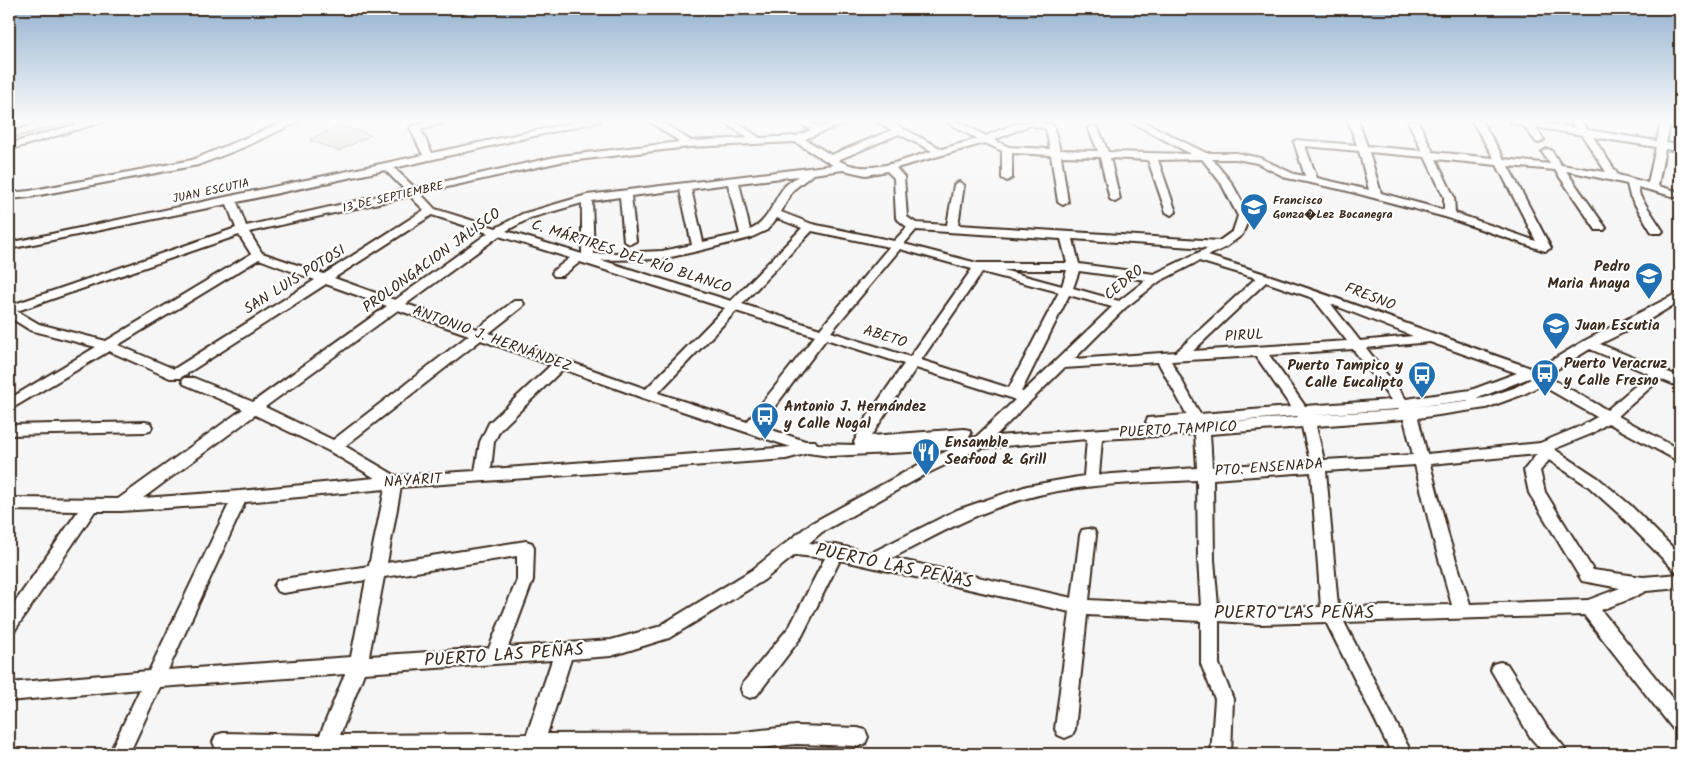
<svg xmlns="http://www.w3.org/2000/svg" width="1689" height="763" font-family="Kalam,sans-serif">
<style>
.green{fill:#dbd9d6;stroke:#8b827a}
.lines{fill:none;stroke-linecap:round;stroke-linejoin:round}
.stream{stroke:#847972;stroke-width:2.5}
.minor-casing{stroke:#3b2a1e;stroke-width:4}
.minor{fill:#fff;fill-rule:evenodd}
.labels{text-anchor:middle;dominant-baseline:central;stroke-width:4.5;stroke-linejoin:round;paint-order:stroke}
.far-street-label{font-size:12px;fill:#3b2a1e;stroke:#fff}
.far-poi-label{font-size:12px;font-weight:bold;fill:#3b2a1e;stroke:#fff;text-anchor:start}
.street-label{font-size:15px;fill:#3b2a1e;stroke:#fff}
.poi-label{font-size:15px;font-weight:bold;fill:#3b2a1e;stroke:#fff;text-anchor:start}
.near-street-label{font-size:18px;fill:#3b2a1e;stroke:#fff}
</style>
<rect width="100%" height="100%" fill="#f7f6f6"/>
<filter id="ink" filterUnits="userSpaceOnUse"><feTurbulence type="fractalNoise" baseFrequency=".02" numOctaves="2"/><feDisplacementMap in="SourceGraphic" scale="10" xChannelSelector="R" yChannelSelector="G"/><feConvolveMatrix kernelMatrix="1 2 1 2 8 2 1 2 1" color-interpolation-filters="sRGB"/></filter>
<g filter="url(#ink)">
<polygon class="green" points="341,125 371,135 339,151 309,140"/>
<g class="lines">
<polyline class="stream" points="9,139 73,121"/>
<g class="minor-casing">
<g id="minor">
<polygon points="20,121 35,121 9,132 9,126"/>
<polygon points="88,121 105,121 9,150 9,144"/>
<polygon points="286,121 300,121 242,148 198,165 29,197 9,199 9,193 29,191 192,160"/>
<path d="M431 121H449L421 130 432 153 580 121H600L394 168 415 188 560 156 680 142 649 121H661L691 141 748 138 722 121H734L760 138 796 136 811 130 797 121H809L819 127 835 121H850L805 139 831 155 892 130 876 121H889L942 149 977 139 945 121H958L986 136C1013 125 1024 117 1053 125L1060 150 1098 151 1088 128 1093 125 1098 128 1108 152 1191 154 1129 121H1142L1206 153H1236L1260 158 1294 174 1305 176 1294 142 1296 140 1357 145 1348 121H1358L1367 146 1422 151 1408 121H1418L1433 152 1494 158 1472 121H1482L1504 159 1550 164 1542 152 1547 149 1551 150 1561 165 1606 172 1582 135 1535 127 1544 140 1539 143 1536 142 1524 126 1509 121H1534L1576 128 1570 121H1580L1588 130 1657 141 1661 121H1671L1666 143 1680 145V151L1665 149 1658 186 1680 192V198L1638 187 1640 196 1663 231 1661 233H1653L1651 231 1630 196 1627 184 1573 172 1566 171 1606 228 1604 230H1596L1555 170 1508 166 1551 248 1545 251 1445 217 1344 190 1287 178 1257 163 1236 159H1212L1231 182 1250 216 1242 235 1226 247 1208 256C1318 289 1423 331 1531 368L1544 365 1584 341 1680 292V301L1647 321 1600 344 1680 377V387L1660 379 1618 416 1680 450V462L1608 423 1591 434 1554 449 1598 478 1630 505 1680 555V572L1674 570 1618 513 1588 486 1549 460 1540 471 1545 492 1593 570 1643 577 1680 574V588L1646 591 1630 599 1601 610 1680 708V732L1673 729 1584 615 1344 622 1412 754H1392L1326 622 1260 624 1219 621V664L1233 699 1231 754H1211L1215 699 1201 664V621L1087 615 1075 729 1072 735 1065 738 1058 735 1055 729 1070 612 840 560 802 636 757 695 750 698 743 695 741 689 743 683 790 626 825 558 795 555 764 580 669 638 611 656 571 659 547 734 736 733 796 726 858 728 865 730 868 737 865 744 858 746 796 744 736 751 350 754 223 751 216 749 213 742 216 735 223 733 320 735 345 674 160 687 129 754H109L140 689 9 701V683L149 671 229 504 121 511H95L15 630 9 633V611L78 511 9 510V498L118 499 243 409 184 384 182 381 184 378H194L253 402 387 306 326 284 180 378H170L109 351 9 410V399L96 347 30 330 9 317V306L236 228 227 204 9 249V243L423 155 410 128 412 126ZM1030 125 1046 129 1050 149 1009 147 994 140ZM899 134 932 151C902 160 867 177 838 160ZM1593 137 1656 147 1648 183 1618 175ZM795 142 833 165 587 195 522 214 496 228 435 209 420 193 560 162 689 147ZM985 143 1002 151V178L1007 181 1012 178V153L1051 155 1058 202 1063 205 1068 202 1061 156 1100 157 1110 199 1115 202 1120 199 1110 158 1148 160 1166 212 1171 215 1176 212 1158 160 1202 159 1221 183 1238 216 1233 231 1219 241 958 225 964 185 959 182 954 185 947 225 916 223 907 217 904 177 896 168ZM1305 146 1359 151 1369 190 1317 178ZM1369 152 1425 157 1444 197V210L1381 193ZM1436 159 1497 165 1536 241 1455 213 1454 197ZM385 170 405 190 246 226 237 202ZM843 170 866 175 887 171 894 178 896 218 907 227 894 241 812 224 781 212 793 190 813 174ZM798 176C794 179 789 182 785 186 772 201 770 221 750 230L739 183ZM728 184 740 234 703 242 691 189ZM680 190 692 245 662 251 594 254 592 201 620 197 624 241 630 244 636 241 631 196ZM410 196 424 210 324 274 262 253 249 232ZM582 203V254L506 231 530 218ZM432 215 488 233 395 300 334 278ZM777 218 802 228 731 301 601 260 662 259 698 251 750 238 767 230ZM916 230 1061 239 1067 263H977L904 244ZM812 231 889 247 820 329 742 304ZM239 235 251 254 106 341 39 324 17 311ZM499 236 570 258 554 270 552 273 554 276H562L580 262 725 308 646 389 489 333 522 307 524 304 522 301H514L477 329 406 304ZM1073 239 1208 248 1154 274 1079 264ZM900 249 972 269 910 357 831 332ZM259 259 315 280 174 369 118 345ZM1199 261 1256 278 1176 352 1074 359 1125 308 1160 281ZM1003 270H1067L1062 286ZM1079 271 1146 280 1119 301 1073 288ZM982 272 1059 292 1009 388 921 360ZM1266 282 1313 298 1347 341 1193 351ZM1069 295 1112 307 1023 392H1021ZM1331 304 1413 336 1360 341ZM398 310 469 335 333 440 265 407ZM736 311 815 336 747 422 658 393ZM826 339 904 364 865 420 854 442 855 445 817 444 815 441H805L760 426ZM481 340 551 365 489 423 480 442 475 471 396 476 345 446ZM1430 342 1517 373 1471 390 1406 399 1366 348ZM1353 349 1391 400 1305 406 1269 355ZM1590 349 1649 374 1607 410 1550 378 1554 371ZM1256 356 1291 407 1200 414 1171 361ZM1158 362 1187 415 1148 418 1146 422 1150 426 995 436 1064 368ZM916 368 1008 397 1015 400 976 437 968 438 971 434 969 430 964 429 871 436ZM563 369 643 398 791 447 491 469 494 442 500 430ZM1529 378 1531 379 1514 388 1484 398 1413 407 1473 400ZM1541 385 1597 417 1581 426 1540 443 1427 454 1418 418 1486 408 1524 394ZM1398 409 1399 410 1312 415ZM255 415 329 451 375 478 240 491 143 498ZM1297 416 1298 417 1206 423ZM1404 419 1413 455 1324 460 1316 426ZM1302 427 1310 461 1212 467 1210 434ZM1195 434 1197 468 1099 475 1102 439ZM1087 439 1084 476 1027 486 957 510 871 553 836 545 809 543 822 532 928 473 981 448ZM949 450 918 465 810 524 752 570 658 627 611 640 508 647 533 580 534 548 532 543 526 541 387 563 401 487 786 459 808 453 830 456ZM1537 454 1524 470 1529 493 1582 581 1620 588 1588 600 1470 604 1449 538 1430 464ZM1415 465 1433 538 1452 605 1338 607 1326 471ZM1311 472 1321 607 1260 608 1218 606 1214 560 1213 479ZM1197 480 1198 560 1201 606 1089 600 1096 535 1094 530 1088 529 1082 530 1080 535 1072 598 892 558C936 535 979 511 1027 498 1082 483 1141 483 1197 480ZM385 489 369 566 283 579 277 581 274 586 277 591 283 593 366 580 351 657 168 670 245 502ZM517 556V580L489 648 369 656 384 577ZM552 660 527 734 340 735 364 673Z"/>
<polygon points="145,422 150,423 152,427 150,431 145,432 9,435 9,425"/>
<polygon points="1500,662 1507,664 1545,724 1564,747 1567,754 1545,754 1531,738 1491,670 1493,664"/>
</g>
</g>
<use href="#minor" class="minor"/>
</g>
</g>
<linearGradient id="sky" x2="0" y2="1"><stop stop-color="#93b2cf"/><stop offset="0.53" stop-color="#fbfbfb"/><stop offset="1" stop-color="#fbfbfb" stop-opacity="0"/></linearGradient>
<rect width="1689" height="228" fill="url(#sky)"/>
<defs>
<g id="school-pin" transform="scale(1.4375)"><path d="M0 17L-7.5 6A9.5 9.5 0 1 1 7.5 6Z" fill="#1f6fb2" stroke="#fff"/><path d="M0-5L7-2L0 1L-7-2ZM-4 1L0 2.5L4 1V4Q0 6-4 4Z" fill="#fff"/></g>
<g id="bus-pin" transform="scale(1.4375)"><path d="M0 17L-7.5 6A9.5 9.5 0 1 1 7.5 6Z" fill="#1f6fb2" stroke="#fff"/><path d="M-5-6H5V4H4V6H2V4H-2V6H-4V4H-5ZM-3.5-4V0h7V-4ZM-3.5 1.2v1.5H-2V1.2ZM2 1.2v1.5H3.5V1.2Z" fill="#fff"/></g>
<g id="restaurant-pin" transform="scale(1.4375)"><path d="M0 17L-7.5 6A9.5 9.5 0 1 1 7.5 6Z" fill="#1f6fb2" stroke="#fff"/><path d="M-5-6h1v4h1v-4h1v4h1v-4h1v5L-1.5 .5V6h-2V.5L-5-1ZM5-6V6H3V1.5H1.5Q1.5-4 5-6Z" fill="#fff"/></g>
</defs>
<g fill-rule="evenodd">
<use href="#school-pin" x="1254" y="207"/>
<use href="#school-pin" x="1649" y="276"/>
<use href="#school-pin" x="1556" y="326"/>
<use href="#bus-pin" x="1545" y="373"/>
<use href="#bus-pin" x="1422" y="375"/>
<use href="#bus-pin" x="765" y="416"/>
<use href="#restaurant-pin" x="926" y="452"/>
</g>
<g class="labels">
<g class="far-street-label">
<text transform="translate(211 191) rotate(-12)">JUAN ESCUTIA</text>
<text transform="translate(393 197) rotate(-13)">13 DE SEPTIEMBRE</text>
</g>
<g class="far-poi-label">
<text x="1273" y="200">Francisco<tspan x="1273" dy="14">Gonza�Lez Bocanegra</tspan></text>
</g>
<g class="street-label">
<text transform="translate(631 257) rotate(18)">C. MÁRTIRES DEL RÍO BLANCO</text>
<text transform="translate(432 261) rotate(-36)">PROLONGACION JALISCO</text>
<text transform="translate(295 280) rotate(-32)">SAN LUIS POTOSI</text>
<text transform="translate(1124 283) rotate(-39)">CEDRO</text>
<text transform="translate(1370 297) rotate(21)">FRESNO</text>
<text transform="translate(1244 336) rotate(-4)">PIRUL</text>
<text transform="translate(885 337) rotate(18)">ABETO</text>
<text transform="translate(492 339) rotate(20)">ANTONIO J. HERNÁNDEZ</text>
<text transform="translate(1178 430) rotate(-3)">PUERTO TAMPICO</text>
<text transform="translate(1269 468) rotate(-4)">PTO. ENSENADA</text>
<text transform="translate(413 481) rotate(-4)">NAYARIT</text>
</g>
<g class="poi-label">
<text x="1630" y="267" text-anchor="end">Pedro<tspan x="1630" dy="17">Maria Anaya</tspan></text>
<text x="1575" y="326">Juan Escutia</text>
<text x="1564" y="364">Puerto Veracruz<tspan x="1564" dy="17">y Calle Fresno</tspan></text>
<text x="1403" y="366" text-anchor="end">Puerto Tampico y<tspan x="1403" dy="17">Calle Eucalipto</tspan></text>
<text x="784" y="407">Antonio J. Hernández<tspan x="784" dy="17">y Calle Nogal</tspan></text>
<text x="945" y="443">Ensamble<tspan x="945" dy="17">Seafood &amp; Grill</tspan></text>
</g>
<g class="near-street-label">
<text transform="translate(894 567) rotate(12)">PUERTO LAS PEÑAS</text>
<text x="1294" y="613">PUERTO LAS PEÑAS</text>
<text transform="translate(504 656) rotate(-4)">PUERTO LAS PEÑAS</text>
</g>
</g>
<rect width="1689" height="763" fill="none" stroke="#fff" stroke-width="30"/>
<rect x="15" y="15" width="1659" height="733" fill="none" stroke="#3b2a1e" stroke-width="2" filter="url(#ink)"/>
</svg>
